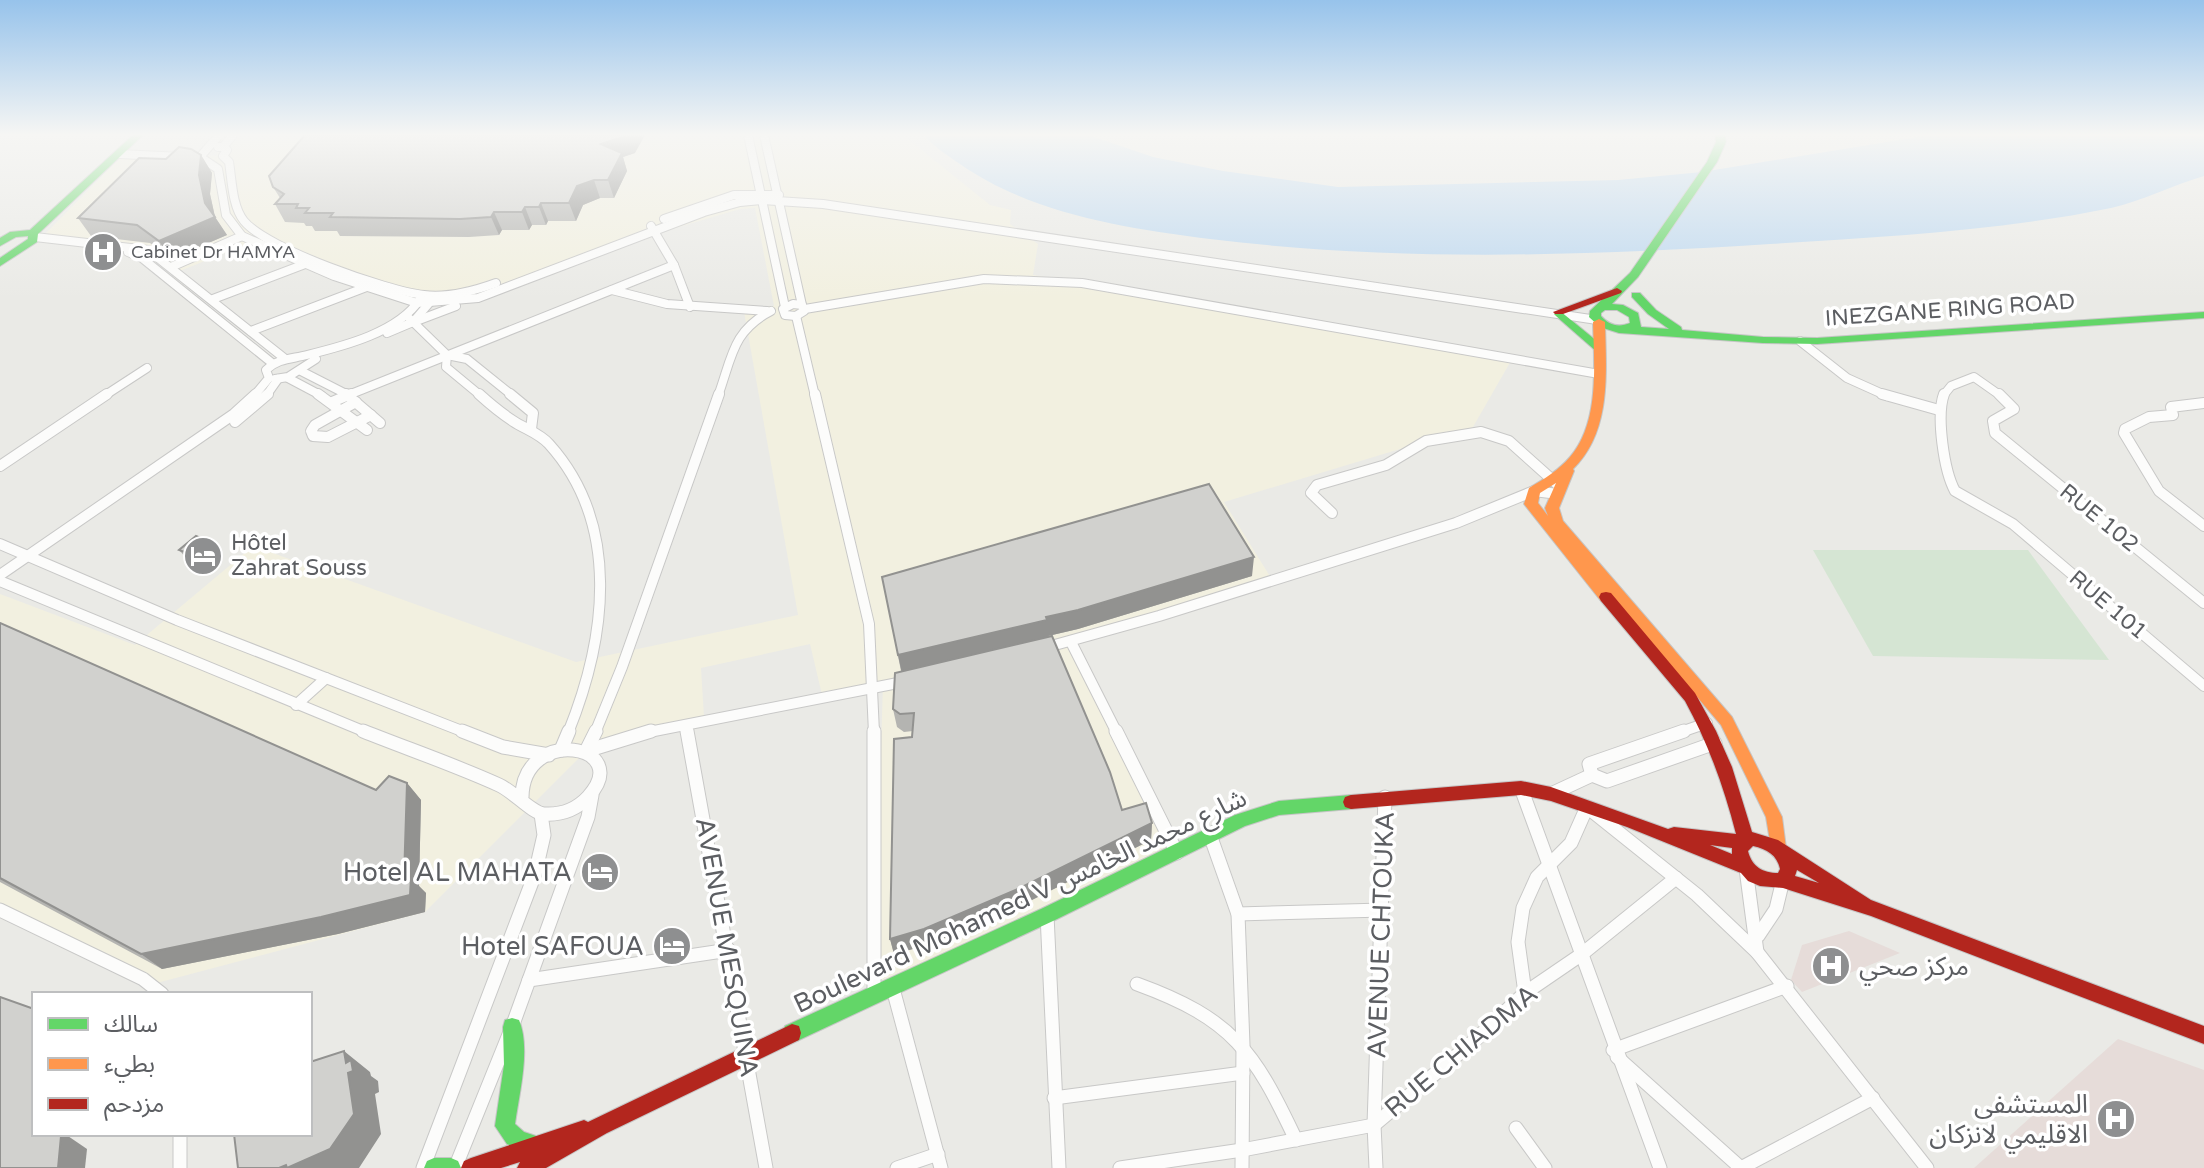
<svg xmlns="http://www.w3.org/2000/svg" width="2204" height="1168" font-family="'Varela Round','Noto Sans Arabic',sans-serif">
<style>
.commercial{fill:#f2f0e0}
.medical{fill:#e6dcd9}
.green{fill:#d5e5d3}
.water{fill:#bfd9f0}
.lines{fill:none;stroke-linecap:round;stroke-linejoin:round}
.street-far2-casing{stroke:#c8c8c7;stroke-width:10}
.street-far1-casing{stroke:#c8c8c7;stroke-width:12}
.street-casing{stroke:#c8c8c7;stroke-width:15}
.fast-casing{stroke:#c6c6c6;stroke-width:2}
.slow-casing{stroke:#c6c6c6;stroke-width:2}
.jam-casing{stroke:#c6c6c6;stroke-width:2}
.street-far2{stroke:#fcfcfb;stroke-width:8}
.street-far1{stroke:#fcfcfb;stroke-width:10}
.street{stroke:#fcfcfb;stroke-width:13}
.fast{fill:#63d668;fill-rule:evenodd}
.slow{fill:#ff974d;fill-rule:evenodd}
.jam{fill:#b3261e;fill-rule:evenodd}
.wall{fill:#b4b4b1}
.shaded-wall{fill:#929290}
.building{fill:#d1d1ce;stroke:#929290;stroke-width:2}
.labels{text-anchor:middle;dominant-baseline:central;stroke-width:7;stroke-linejoin:round;paint-order:stroke}
.far-poi-label{font-size:18px;fill:#5c5e62;stroke:#fff;text-anchor:start}
.street-label{font-size:22px;fill:#5c5e62;stroke:#fff}
.poi-label{font-size:22px;fill:#5c5e62;stroke:#fff;text-anchor:start}
.near-poi-label{font-size:26px;fill:#5c5e62;stroke:#fff;text-anchor:end}
.near-street-label{font-size:26px;fill:#5c5e62;stroke:#fff}
</style>
<rect width="100%" height="100%" fill="#eaeae6"/>
<polygon class="commercial" points="224,135 903,135 990,205 1011,210 1010,224 1038,244 1033,275 1512,359 1473,427 1224,502 1271,578 1076,639 1177,853 874,993 883,682 823,699 810,644 701,668 704,717 594,743 425,912 153,984 0,907 0,594 135,645 253,546 576,662 798,615 743,306 774,306 755,208 740,209 618,245 479,295 427,304 252,242 175,273 144,250 44,235 128,150 217,156 218,142"/>
<g class="medical">
<polygon points="1849,931 1900,953 1802,992 1791,980 1802,945"/>
<polygon points="2118,1039 2204,1070 2204,1168 1974,1168"/>
</g>
<polygon class="green" points="1813,550 2028,550 2109,660 1873,656"/>
<path class="water" d="M924 135H1088L1153 157 1223 171 1338 187 1618 180 1702 172 1930 135H2204V176C2173 185 2142 201 2111 208 1999 231 1883 237 1770 244 1583 256 1396 262 1210 239 1124 228 1032 214 960 164 947 155 934 147 924 135Z"/>
<g class="lines">
<g class="street-far2-casing">
<g id="street-far2">
<polyline points="219,135 200,157 218,169 226,215 242,236 334,276 417,303 478,298 704,212 740,202 761,200 823,204 1597,320"/>
<polyline points="748,135 785,307"/>
<polyline points="764,135 802,305"/>
<polyline points="218,147 223,147 233,135"/>
<path d="M223 147 227 150 223 156 229 162C232 180 232 206 244 221 267 249 387 291 424 295 448 298 474 291 496 283"/>
<polyline points="120,154 182,157"/>
<polyline points="664,219 734,195 779,195"/>
<polyline points="35,237 148,250 284,358"/>
<polyline points="128,252 142,258 272,363"/>
<polyline points="674,265 690,307"/>
<polyline points="171,267 242,236"/>
<polyline points="612,290 667,304 767,311"/>
<polyline points="213,299 305,264"/>
<polygon points="793,304 802,305 804,311 796,316 785,315 783,309"/>
<polyline points="805,309 984,279 1082,283 1599,374"/>
<polyline points="796,316 815,396"/>
<polyline points="410,319 447,355 467,359 513,396"/>
<polyline points="419,320 456,306"/>
<polyline points="251,331 369,286"/>
<polyline points="387,333 413,322 431,301"/>
<polyline points="1800,341 1847,378 1887,396"/>
<polyline points="447,355 446,367 481,396"/>
<polyline points="301,371 350,396"/>
<polyline points="288,378 322,396"/>
<polyline points="275,379 288,377 316,359"/>
<polyline points="104,396 147,368"/>
<path d="M254 396 269 378 266 370C278 358 292 359 307 355 344 346 399 332 420 299"/>
<polyline points="266,396 278,379"/>
<polyline points="346,396 674,265 651,226"/>
<path d="M718 396C732 358 732 331 771 311"/>
<polyline points="1943,396 1951,386 1974,377 2001,396"/>
</g>
</g>
<g class="street-far1-casing">
<g id="street-far1">
<polyline points="318,394 367,430"/>
<polyline points="346,394 380,423"/>
<path d="M479 394C490 404 501 413 513 421 525 429 539 433 549 444 622 525 606 639 568 733"/>
<polyline points="510,394 533,413 531,429"/>
<polyline points="815,394 869,624 874,733"/>
<polyline points="1882,394 1939,410"/>
<path d="M1944 394C1936 416 1944 471 1955 491L2013 524 2204 686"/>
<polyline points="1999,394 2014,409 1993,421 1995,433 2204,603"/>
<polyline points="332,402 351,394"/>
<polyline points="356,402 315,425 311,431 313,436 328,437 371,415"/>
<polyline points="2204,403 2171,407 2173,415 2149,417 2125,429 2124,433 2159,491 2204,526"/>
<polyline points="235,422 268,394"/>
<polyline points="0,466 107,394"/>
<polyline points="1332,513 1311,493 1317,485 1386,465 1426,441 1481,432 1509,441 1557,484"/>
<polyline points="0,544 177,620 467,733"/>
<polyline points="0,575 234,414 256,394"/>
<polyline points="0,581 368,733"/>
<polyline points="1071,642 1117,733"/>
<polyline points="1044,648 1159,616 1456,523 1534,491 1558,494"/>
<polyline points="296,705 326,678"/>
<polyline points="686,726 687,733"/>
<polyline points="595,733 622,667 719,394"/>
<polyline points="644,733 908,681"/>
<polyline points="1678,733 1707,723"/>
</g>
</g>
<g class="street-casing">
<g id="street">
<path d="M363 731C408 749 455 765 499 785 513 791 532 813 544 814 561 815 576 810 588 797 636 744 523 725 522 797"/>
<polyline points="462,731 503,747 549,755"/>
<polyline points="687,731 766,1168"/>
<polyline points="1116,731 1177,853"/>
<polyline points="561,750 569,731"/>
<polyline points="586,751 651,731"/>
<polyline points="586,751 596,731"/>
<polyline points="1592,775 1589,764 1684,731"/>
<polyline points="1521,788 1660,1168"/>
<polyline points="1551,794 1592,775 1607,781 1715,743"/>
<polyline points="1210,835 1238,914 1243,1045 1242,1168"/>
<polyline points="1746,869 1757,952"/>
<polyline points="0,910 143,979 162,994"/>
<polyline points="1238,914 1383,910"/>
<polyline points="1047,915 1059,1168"/>
<polyline points="1758,936 1776,909 1783,880"/>
<polyline points="529,980 729,950"/>
<path d="M1137 984C1233 1019 1254 1051 1296 1140"/>
<polyline points="892,985 941,1168"/>
<polyline points="874,993 874,731"/>
<polyline points="1525,993 1518,942 1523,908 1537,877 1571,843 1587,807 1697,895 1757,952 1927,1168"/>
<polyline points="1613,1050 1787,986"/>
<polyline points="1617,1057 1741,1168"/>
<polyline points="1054,1098 1243,1073"/>
<polyline points="1516,1128 1545,1168"/>
<polyline points="180,1134 180,1168"/>
<polyline points="423,1168 535,874 544,835 541,814"/>
<polyline points="455,1168 512,1027 588,817 592,795"/>
<polyline points="897,1168 938,1154"/>
<polyline points="1120,1168 1242,1150 1374,1125 1475,1040 1525,993 1582,954 1676,878"/>
<polyline points="1376,1168 1374,1125 1385,797"/>
<polyline points="1741,1168 1873,1098"/>
</g>
</g>
<g class="fast-casing">
<g id="fast">
<polygon points="133,135 143,135 38,234 37,242 0,266 0,258 28,239 28,236 16,237 0,246 0,238 10,232 30,230"/>
<path d="M1715 135H1725L1726 142 1717 162 1638 277 1612 304 1623 305 1638 313 1641 327 1669 329 1648 314 1632 297V293H1640L1656 310 1681 327 1682 330 1763 337 1817 338 2204 312V318L1817 344 1763 343 1619 333 1600 327 1589 317 1590 311 1630 273 1707 162 1716 142ZM1605 310H1617L1629 317 1630 323C1618 328 1609 325 1601 316V313Z"/>
<polygon points="1560,311 1604,347 1604,351 1596,351 1556,316 1554,314"/>
<polygon points="1351,795 1357,797 1359,802 1357,807 1351,809 1279,815 1245,826 1053,921 799,1040 792,1042 785,1040 783,1033 785,1026 1041,909 1235,815 1279,801"/>
<path d="M512 1018 519 1020C531 1049 519 1094 515 1124L524 1132 542 1138 545 1145 542 1152 535 1155 507 1144 495 1126 504 1065 503 1027 505 1020Z"/>
<polygon points="434,1158 451,1158 458,1161 461,1168 424,1168 427,1161"/>
</g>
</g>
<g class="slow-casing">
<path id="slow" d="M1599 319 1605 322C1606 372 1612 431 1573 469L1574 471 1559 508 1563 521 1732 717 1782 817 1786 848 1784 853 1778 855 1772 853 1766 817 1721 725 1613 598 1606 602 1601 601 1524 504 1529 488C1544 479 1559 470 1570 457 1600 422 1594 365 1593 322ZM1556 483 1545 508 1548 516 1538 503 1540 493Z"/>
</g>
<g class="jam-casing">
<g id="jam">
<polygon points="1617,288 1622,291 1621,293 1563,314 1555,314 1553,312"/>
<path d="M1606 592 1611 593 1695 693 1716 731 1732 767 1752 832 1778 840 1871 900 2204 1026V1044L1871 916 1783 888 1760 886 1748 881 1741 873 1627 827 1551 801 1521 795 1351 809 1345 807 1343 802 1345 797 1351 795 1521 781 1551 787 1668 829 1674 827 1736 834C1724 787 1708 743 1685 701L1601 601 1599 597 1601 593ZM1710 845 1732 848V854ZM1753 846C1767 849 1777 855 1780 869L1778 873C1763 873 1752 867 1748 851ZM1797 870 1819 883 1795 876Z"/>
<polygon points="792,1024 799,1026 801,1033 799,1040 607,1133 546,1168 517,1168 520,1162 501,1168 461,1168 464,1161 471,1158 584,1120 588,1122"/>
</g>
</g>
<use href="#street-far2" class="street-far2"/>
<use href="#street-far1" class="street-far1"/>
<use href="#street" class="street"/>
<use href="#fast" class="fast"/>
<use href="#slow" class="slow"/>
<use href="#jam" class="jam"/>
</g>
<g class="wall">
<polygon points="635,153 623,157 627,171 614,198 600,198 583,205 576,221 548,221 546,225 532,225 529,230 502,230 499,235 469,237 340,236 337,231 315,231 312,226 306,226 304,223 285,222 275,204 280,198 273,187"/>
<polygon points="201,155 212,173 210,194 215,217 227,235 171,259 150,243 91,236 78,218 166,159"/>
<polygon points="212,543 220,552 203,566 187,559 179,550"/>
<polygon points="1252,576 1078,629 1048,636 1122,810 1152,823 1151,840 1020,906 928,945 894,954 890,939 913,731 904,732 897,727 893,709 901,671 882,577"/>
<polygon points="0,623 376,790 407,783 421,800 419,886 426,893 425,912 338,934 162,969 0,882"/>
</g>
<g class="shaded-wall">
<polygon points="628,135 645,135 635,153 623,157 627,171 614,198 608,180 601,144"/>
<polygon points="201,155 212,173 210,194 215,217 227,235 171,259 159,241 205,203 199,175"/>
<polygon points="594,180 600,198 583,205 576,221 569,203 577,186"/>
<polygon points="541,203 548,221 546,225 539,207"/>
<polygon points="525,207 532,225 529,230 522,212"/>
<polygon points="494,212 502,230 499,235 491,217"/>
<polygon points="212,543 220,552 203,566 195,556"/>
<polygon points="1254,557 1252,576 1078,629 1048,636 1048,639 902,674 898,655"/>
<polygon points="407,783 421,800 419,886 426,893 425,912 338,934 162,969 141,954 404,879"/>
<polygon points="1152,823 1151,840 1020,906 928,945 894,954 890,939"/>
<polygon points="344,1051 370,1072 371,1076 378,1081 379,1092 375,1094 381,1134 359,1168 279,1168"/>
<polygon points="58,1134 65,1134 87,1149 85,1168 58,1168"/>
</g>
<g class="building">
<polygon points="305,135 628,135 601,144 622,153 608,180 594,180 577,186 569,203 541,203 539,207 525,207 522,212 494,212 491,217 460,219 330,217 333,213 305,213 309,208 296,208 298,204 275,204 284,194 273,187 269,176"/>
<polygon points="179,147 191,149 201,155 199,175 205,203 215,217 159,241 137,225 78,218 139,158 166,159"/>
<polygon points="1209,484 1254,557 1078,610 1046,617 1047,620 898,655 882,577"/>
<polygon points="196,536 212,543 195,556 179,550"/>
<polygon points="0,623 376,790 389,776 407,783 404,879 411,877 410,895 321,917 141,954 0,878"/>
<polygon points="1052,636 1110,772 1122,810 1146,803 1152,823 1018,889 924,929 890,939 894,739 912,737 914,713 900,714 893,709 895,673"/>
<polygon points="0,997 34,1009 34,1134 58,1134 61,1136 58,1168 0,1168"/>
<polygon points="344,1051 346,1063 351,1060 353,1071 348,1073 354,1114 330,1149 287,1168 286,1165 279,1168 238,1168 234,1134 310,1134 310,1062"/>
</g>
<linearGradient id="sky" x2="0" y2="1"><stop stop-color="#97c3eb"/><stop offset="0.45" stop-color="#f6f6f4"/><stop offset="1" stop-color="#f6f6f4" stop-opacity="0"/></linearGradient>
<rect width="2204" height="299" fill="url(#sky)"/>
<defs>
<g id="hospital-disc" transform="scale(2)"><circle r="9.5" fill="#8e8f90" stroke="#fff"/><path d="M-5-5h3v3.5h4V-5h3V5h-3V1.5h-4V5h-3Z" fill="#fff"/></g>
<g id="hotel-disc" transform="scale(2)"><circle r="9.5" fill="#8e8f90" stroke="#fff"/><path d="M-6-4.5h1.5V1H6V5H4.5V3h-9V5H-6ZM-4 0a1.8 1.8 0 1 1 3.6 0ZM.5 0V-2.5h3Q6-2.5 6 0Z" fill="#fff"/></g>
</defs>
<g fill-rule="evenodd">
<use href="#hospital-disc" x="103" y="252"/>
<use href="#hotel-disc" x="203" y="556"/>
<use href="#hotel-disc" x="600" y="872"/>
<use href="#hotel-disc" x="672" y="946"/>
<use href="#hospital-disc" x="1831" y="966"/>
<use href="#hospital-disc" x="2116" y="1119"/>
</g>
<g class="labels">
<g class="far-poi-label">
<text x="131" y="252">Cabinet Dr HAMYA</text>
</g>
<g class="street-label">
<text transform="translate(1950 310) rotate(-4)">INEZGANE RING ROAD</text>
<text transform="translate(2099 518) rotate(39)">RUE 102</text>
<text transform="translate(2108 605) rotate(40)">RUE 101</text>
</g>
<g class="poi-label">
<text x="231" y="543">Hôtel<tspan x="231" dy="25">Zahrat Souss</tspan></text>
</g>
<g class="near-poi-label">
<text x="572" y="872">Hotel AL MAHATA</text>
<text x="644" y="946">Hotel SAFOUA</text>
<text x="1859" y="966" text-anchor="start">مركز صحي</text>
<text x="2088" y="1104">المستشفى<tspan x="2088" dy="30">الاقليمي لانزكان</tspan></text>
</g>
<g class="near-street-label">
<text transform="translate(1020 901) rotate(-25)">Boulevard Mohamed V شارع محمد الخامس</text>
<text transform="translate(1381 935) rotate(-88)">AVENUE CHTOUKA</text>
<text transform="translate(727 947) rotate(80)">AVENUE MESQUINA</text>
<text transform="translate(1461 1051) rotate(-40)">RUE CHIADMA</text>
</g>
</g>
<rect x="32" y="992" width="280" height="144" fill="#ffffff" stroke="#bebfc0" stroke-width="2"/>
<rect x="48" y="1018" width="40" height="12" fill="#63d668" stroke="#bebfc0" stroke-width="2"/>
<text x="104" y="1032" font-size="24" fill="#5c5e62">سالك</text>
<rect x="48" y="1058" width="40" height="12" fill="#ff974d" stroke="#bebfc0" stroke-width="2"/>
<text x="104" y="1072" font-size="24" fill="#5c5e62">بطيء</text>
<rect x="48" y="1098" width="40" height="12" fill="#b3261e" stroke="#bebfc0" stroke-width="2"/>
<text x="104" y="1112" font-size="24" fill="#5c5e62">مزدحم</text>
</svg>
